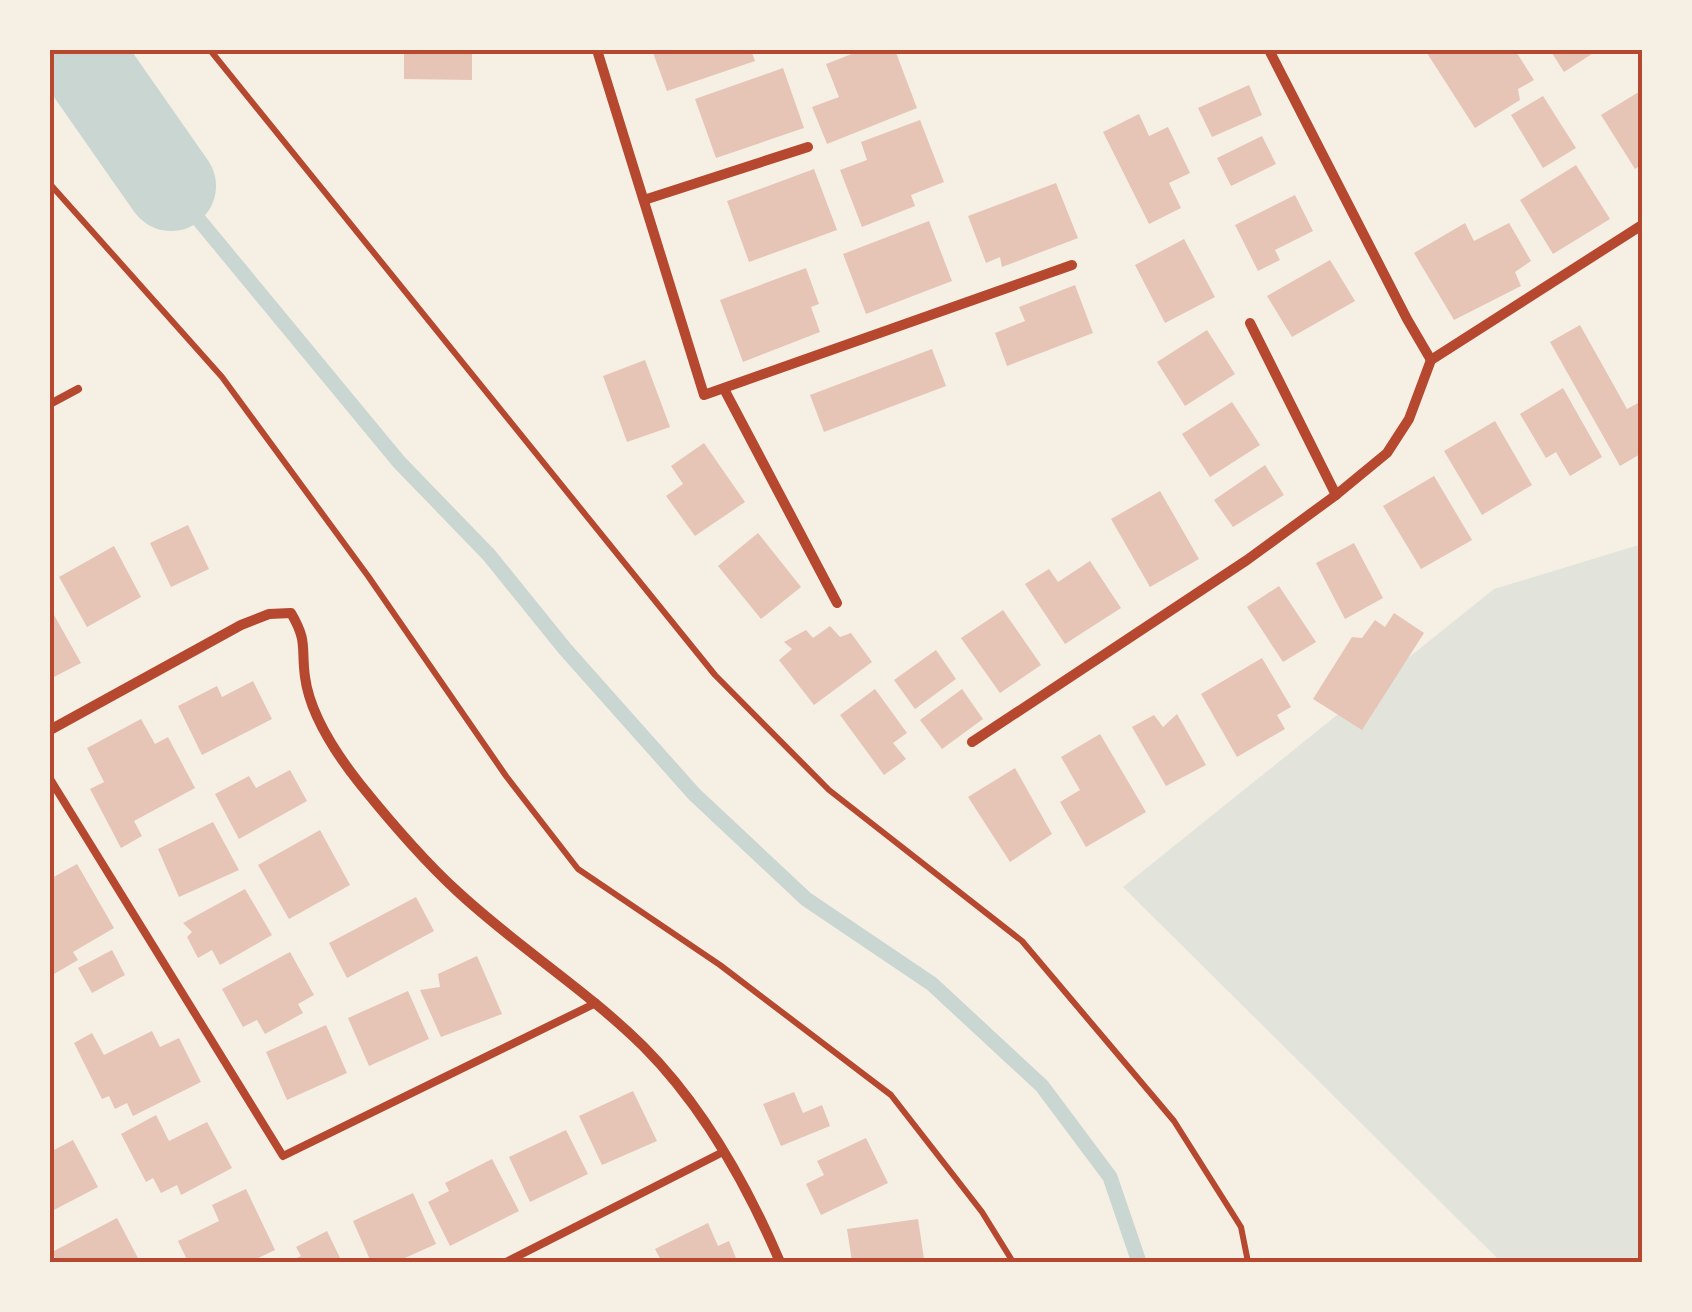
<svg xmlns="http://www.w3.org/2000/svg" width="1692" height="1312" font-family="'DM Sans',sans-serif">
<style>
.green{fill:#e2e4dc}
.lines{fill:none;stroke-linecap:round;stroke-linejoin:round}
.stream{stroke:#c9d6d2;stroke-width:15}
.river{stroke:#c9d6d2;stroke-width:90}
.building{fill:#e6c5b7}
.path{stroke:#b5482f;stroke-width:6}
.service{stroke:#b5482f;stroke-width:8}
.minor{stroke:#b5482f;stroke-width:10}
.neatline{fill:none;stroke:#b5482f;stroke-width:4}
</style>
<rect width="100%" height="100%" fill="#f6efe4"/>
<polygon class="green" points="1642,544 1642,1262 1501,1262 1123,887 1494,589"/>
<g class="lines">
<polyline class="stream" points="171,186 399,462 489,555 565,649 694,794 806,899 932,984 1042,1086 1110,1177 1139,1262"/>
<polyline class="river" points="76,50 171,186"/>
</g>
<g class="building">
<polygon points="404,50 472,50 472,80 404,79"/>
<polygon points="652,50 751,50 755,61 667,91"/>
<polygon points="862,50 895,50 917,108 827,144 812,107 839,97 826,64"/>
<polygon points="1425,50 1515,50 1534,80 1518,89 1520,100 1475,128"/>
<polygon points="1550,50 1598,50 1564,72"/>
<polygon points="783,68 804,128 716,158 695,99"/>
<polygon points="1249,85 1262,115 1212,137 1198,108"/>
<polygon points="1642,90 1642,164 1635,169 1601,115"/>
<polygon points="1543,96 1576,148 1543,168 1511,115"/>
<polygon points="1139,114 1149,136 1168,127 1190,173 1169,183 1181,208 1149,224 1103,132"/>
<polygon points="920,120 944,182 911,195 915,206 862,227 840,170 867,160 861,142"/>
<polygon points="1262,136 1276,164 1231,186 1217,158"/>
<polygon points="1576,165 1610,219 1553,254 1520,200"/>
<polygon points="814,169 837,230 749,262 727,201"/>
<polygon points="1056,183 1078,238 1002,267 1000,257 986,263 968,216"/>
<polygon points="1295,195 1313,231 1275,250 1280,260 1258,271 1235,225"/>
<polygon points="929,221 952,281 866,314 843,254"/>
<polygon points="1465,223 1474,241 1509,223 1531,261 1515,272 1521,286 1454,320 1414,253"/>
<polygon points="1184,239 1215,297 1165,323 1135,265"/>
<polygon points="1330,260 1355,301 1292,337 1267,296"/>
<polygon points="806,268 819,304 811,307 820,332 743,362 720,300"/>
<polygon points="1075,285 1093,333 1007,366 995,333 1025,321 1019,307"/>
<polygon points="1580,325 1627,409 1638,403 1642,409 1642,453 1620,466 1550,342"/>
<polygon points="1207,330 1235,374 1185,406 1157,362"/>
<polygon points="932,349 946,386 824,432 810,395"/>
<polygon points="645,360 670,427 627,442 603,376"/>
<polygon points="1563,388 1602,457 1570,476 1556,452 1546,458 1520,414"/>
<polygon points="1232,402 1260,445 1210,477 1182,434"/>
<polygon points="1495,421 1532,485 1482,515 1444,451"/>
<polygon points="704,443 745,502 695,536 666,496 683,484 671,466"/>
<polygon points="1265,465 1284,495 1233,527 1214,500"/>
<polygon points="1434,476 1472,540 1421,569 1383,506"/>
<polygon points="1160,491 1199,559 1150,587 1111,519"/>
<polygon points="188,525 209,569 171,587 150,543"/>
<polygon points="758,533 801,587 761,619 718,566"/>
<polygon points="1354,543 1383,598 1345,619 1316,563"/>
<polygon points="114,546 141,597 87,627 59,577"/>
<polygon points="1090,561 1121,608 1065,644 1025,584 1049,569 1058,582"/>
<polygon points="1279,586 1316,642 1283,662 1247,607"/>
<polygon points="1003,610 1041,665 1000,693 961,638"/>
<polygon points="1394,613 1424,633 1362,730 1313,699 1352,637 1362,638 1375,620 1385,627"/>
<polygon points="54,615 81,663 50,679 50,617"/>
<polygon points="830,626 840,637 851,633 872,662 814,705 779,660 792,649 784,642 806,630 813,638"/>
<polygon points="936,650 956,679 915,709 894,680"/>
<polygon points="1262,658 1291,707 1277,715 1285,729 1237,757 1201,694"/>
<polygon points="253,681 272,719 202,755 178,706 217,686 222,697"/>
<polygon points="875,689 907,733 893,743 906,759 884,775 840,715"/>
<polygon points="962,689 983,719 942,749 920,720"/>
<polygon points="1177,714 1206,765 1166,786 1132,727 1154,715 1163,727"/>
<polygon points="141,719 155,744 168,737 195,788 134,821 142,836 121,848 90,789 104,782 87,748"/>
<polygon points="1100,734 1146,812 1086,847 1060,802 1080,790 1061,757"/>
<polygon points="1015,768 1052,834 1010,862 968,797"/>
<polygon points="290,770 307,801 239,839 215,794 249,776 256,788"/>
<polygon points="213,822 239,870 179,897 158,849"/>
<polygon points="320,830 350,885 289,919 258,865"/>
<polygon points="77,864 114,928 73,952 78,960 54,974 50,967 50,879"/>
<polygon points="245,889 272,935 220,965 212,950 198,958 187,937 192,932 183,923"/>
<polygon points="416,897 434,931 347,978 329,943"/>
<polygon points="112,950 125,975 92,993 78,968"/>
<polygon points="290,952 314,995 298,1004 303,1013 265,1034 257,1020 243,1027 222,989"/>
<polygon points="477,956 502,1014 441,1037 420,990 440,987 438,974"/>
<polygon points="408,991 429,1039 369,1066 348,1018"/>
<polygon points="326,1025 347,1073 287,1100 266,1052"/>
<polygon points="152,1031 160,1047 179,1038 201,1082 133,1116 127,1103 115,1109 109,1096 102,1099 74,1043 92,1033 104,1055"/>
<polygon points="633,1091 657,1141 602,1165 579,1116"/>
<polygon points="794,1092 803,1113 822,1105 830,1126 781,1146 763,1104"/>
<polygon points="156,1115 169,1141 207,1122 232,1168 181,1195 177,1185 161,1193 153,1178 146,1182 121,1134"/>
<polygon points="566,1130 588,1174 530,1202 509,1157"/>
<polygon points="866,1138 888,1183 821,1215 806,1184 824,1175 817,1161"/>
<polygon points="73,1140 98,1187 50,1212 50,1152"/>
<polygon points="492,1159 519,1211 450,1246 428,1202 449,1191 445,1183"/>
<polygon points="246,1189 275,1250 250,1262 188,1262 178,1241 219,1221 212,1205"/>
<polygon points="413,1193 436,1244 396,1262 371,1262 353,1221"/>
<polygon points="117,1218 140,1262 57,1262 52,1252"/>
<polygon points="918,1219 924,1259 852,1262 847,1229"/>
<polygon points="708,1223 718,1246 729,1241 736,1258 728,1262 662,1262 655,1249"/>
<polygon points="327,1231 342,1262 288,1262 301,1256 296,1247"/>
</g>
<g class="lines">
<g class="path">
<polyline points="210,50 715,675 829,790 1022,941 1174,1121 1241,1227 1248,1262"/>
<polyline points="50,184 222,377 368,576 506,776 578,869 720,965 891,1095 982,1212 1013,1262"/>
</g>
<g class="service">
<polyline points="50,404 78,389"/>
<polyline points="50,779 283,1156 596,1003"/>
<polyline points="506,1262 723,1152"/>
</g>
<g class="minor">
<polyline points="597,50 704,395 1072,265"/>
<polyline points="1269,50 1407,319 1431,360"/>
<polyline points="644,200 808,147"/>
<polyline points="1250,323 1336,495"/>
<polyline points="724,389 837,603"/>
<path d="M50 730 241 625 269 614 291 613C308 642 301 647 305 677 310 715 337 755 360 784 389 820 422 859 457 891 516 946 585 989 643 1046 703 1106 747 1185 780 1262"/>
<polyline points="972,742 1247,560 1336,495 1387,453 1409,419 1431,360 1642,225"/>
</g>
</g>
<rect width="1692" height="1312" fill="none" stroke="#f6efe4" stroke-width="105"/>
<rect x="52" y="52" width="1588" height="1208" class="neatline"/>
</svg>
